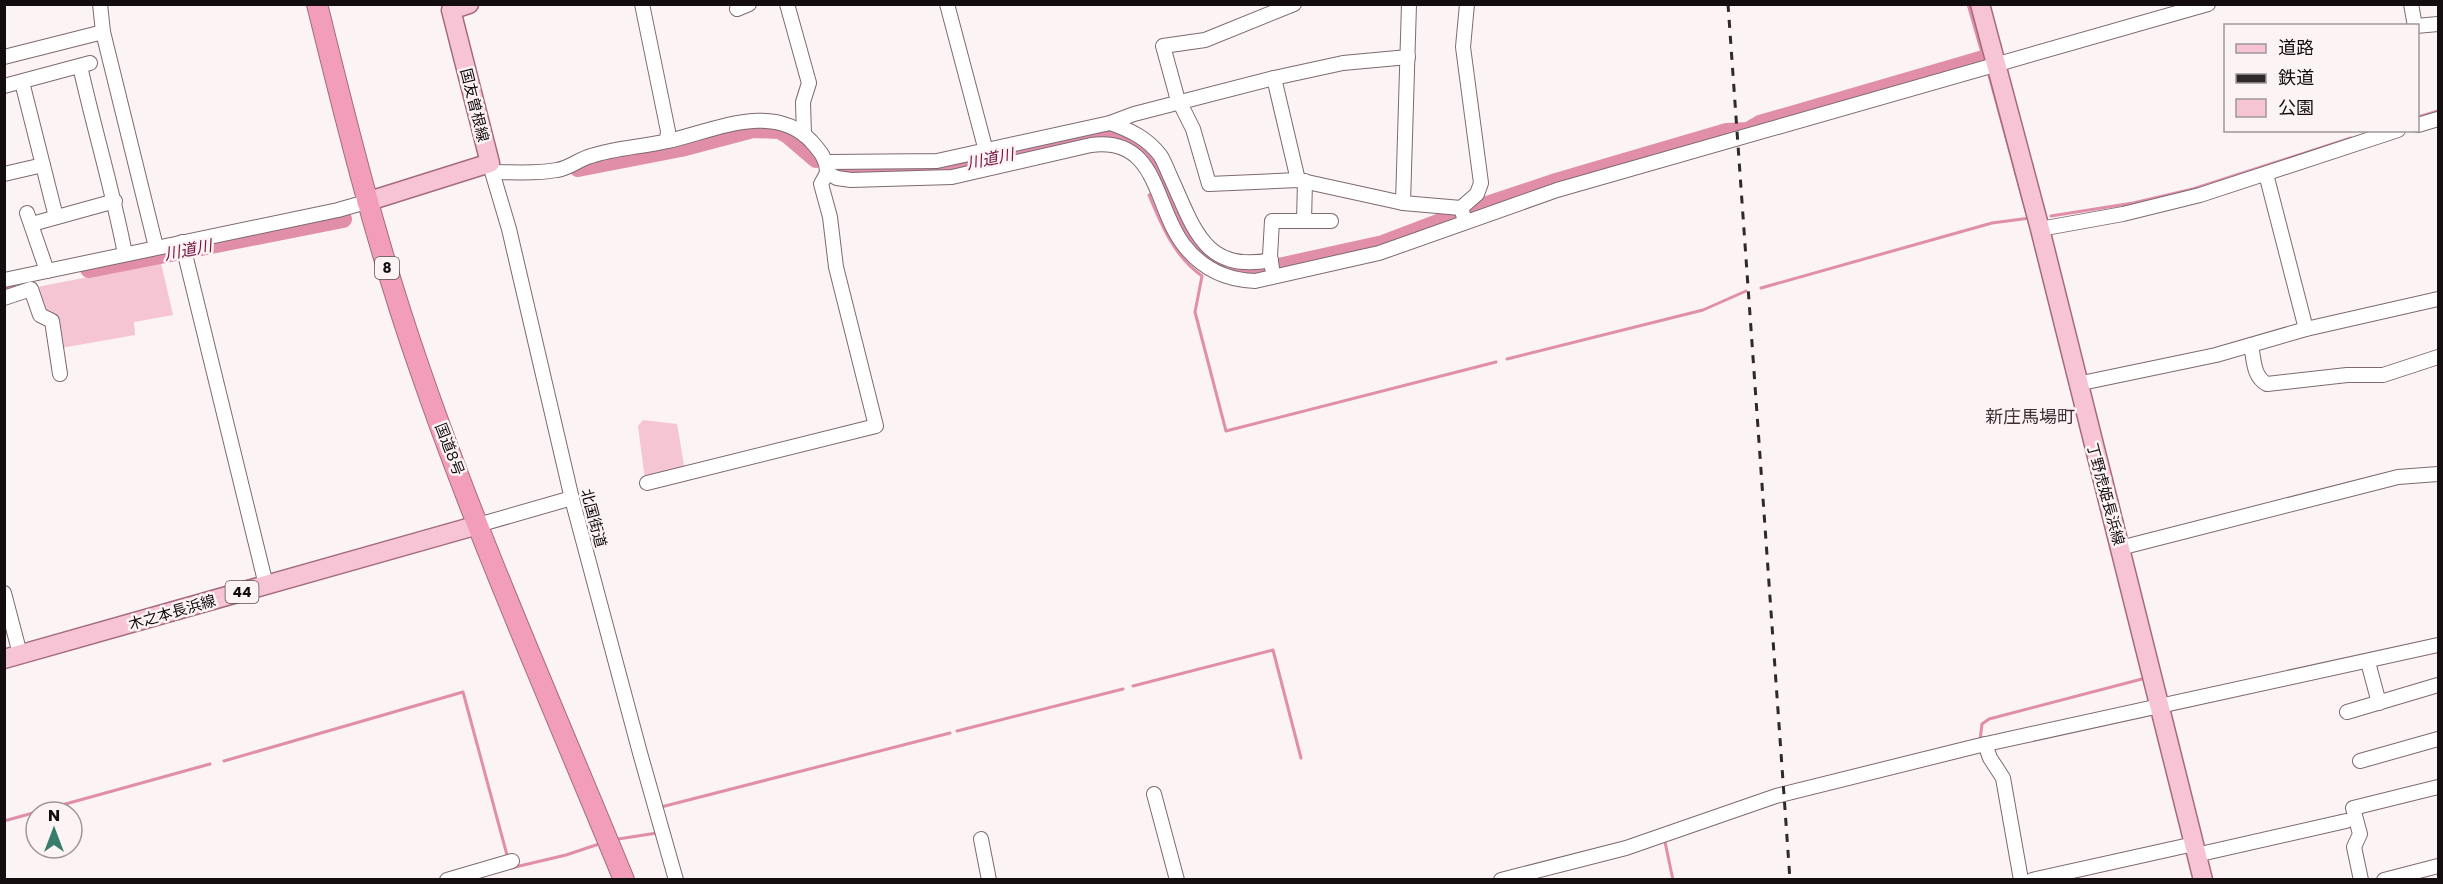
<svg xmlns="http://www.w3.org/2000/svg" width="2443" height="884" font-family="Poppins,'Noto Sans JP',sans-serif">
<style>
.green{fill:#f5c5d4}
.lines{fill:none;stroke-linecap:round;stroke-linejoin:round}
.stream{stroke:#e18ea9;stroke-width:3}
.river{stroke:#e18ea9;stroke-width:18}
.minor-casing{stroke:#7e6a6f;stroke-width:16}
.major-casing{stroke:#a46b7e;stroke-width:21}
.highway-casing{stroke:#a46b7e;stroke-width:22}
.minor{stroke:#fff;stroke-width:14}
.major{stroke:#f7c4d5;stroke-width:18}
.highway{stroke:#f29db9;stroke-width:20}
.rail{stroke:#30292b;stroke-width:3;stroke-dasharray:8 8;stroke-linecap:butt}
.labels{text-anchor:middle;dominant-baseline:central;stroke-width:5;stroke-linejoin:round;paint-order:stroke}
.shield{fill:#fcf3f5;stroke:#5a5254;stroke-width:1.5}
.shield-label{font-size:14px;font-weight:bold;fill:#140d0f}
.street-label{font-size:15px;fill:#140d0f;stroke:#fcf3f5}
.water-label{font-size:16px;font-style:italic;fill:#771642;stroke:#fcf3f5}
.quarter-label{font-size:18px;fill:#412f35;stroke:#fcf3f5}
</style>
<rect width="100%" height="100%" fill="#fcf3f5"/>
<g class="green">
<polygon points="161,263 173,315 134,322 135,335 61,348 54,314 44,310 37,287"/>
<polygon points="643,420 677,424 685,471 645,480 638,426"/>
</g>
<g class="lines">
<g class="stream">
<polyline points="1968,4 1985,63"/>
<polyline points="1989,75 2028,218"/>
<polyline points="2418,117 2438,111"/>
<path d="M1153 193 1149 195C1162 226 1174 256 1202 276L1195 312 1226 431 1496 362"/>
<polyline points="2051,216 2133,203 2193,189 2351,138"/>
<polyline points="1761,288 1992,223 2030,218"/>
<polyline points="1507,359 1703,310 1746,291"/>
<polyline points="1133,686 1273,650 1301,758"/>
<polyline points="957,731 1123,689"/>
<polyline points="1980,740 1982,724 1989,719 2142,679"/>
<polyline points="224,761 463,692 507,855"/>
<polyline points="661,807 950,733"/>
<polyline points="4,821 210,764"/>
<polyline points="618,839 657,833"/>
<polyline points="1665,842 1673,880"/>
<polyline points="511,868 566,855 599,844"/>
</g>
<g class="river">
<polyline points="578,168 681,148 753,129 779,130 788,135 816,159"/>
<path d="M838 170H940L1098 136C1195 136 1146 267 1256 272L1383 244 1454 217"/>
<polyline points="1475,209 1553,183 1727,132 1748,131 1760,124 1984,59"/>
<polyline points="89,269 343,219"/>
<polyline points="4,288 7,287"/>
</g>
<g class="minor-casing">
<g id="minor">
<polyline points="100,4 103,32 156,247"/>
<polyline points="642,4 668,131 667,141"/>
<polyline points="787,4 809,83 803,102 804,135"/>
<polyline points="947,4 986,151"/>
<polyline points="1294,4 1205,40 1163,46 1177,97 1193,129 1209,184 1298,180 1403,203 1409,4"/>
<polyline points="2411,4 2415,26"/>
<polyline points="737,9 749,4"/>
<polyline points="2416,26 2438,24"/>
<polyline points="4,57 103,32"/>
<path d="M80 66C94 129 113 191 125 254"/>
<polyline points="22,82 56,217"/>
<polyline points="4,86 90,63"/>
<path d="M1110 123C1130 130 1147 138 1160 155 1164 161 1167 169 1170 176 1193 225 1203 274 1271 260"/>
<polyline points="2418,125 2438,119"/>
<polyline points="827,162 937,161 1110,123 1134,114 1274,78"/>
<polyline points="490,165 509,229 572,499 640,753 676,880"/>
<path d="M493 172C514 172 536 174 557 170 570 168 579 159 591 156 615 148 642 147 668 141 713 131 773 101 811 141 820 151 827 159 827 173L837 178 851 180 952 177 1091 145C1158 136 1154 206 1183 244 1201 268 1226 280 1255 281L1379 253 1557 190 2208 4"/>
<polyline points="4,174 43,165"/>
<polyline points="2266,174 2306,329"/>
<polyline points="1298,180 1274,78 1343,63 1408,57"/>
<polyline points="1403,203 1461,208"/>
<polyline points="27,213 47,271"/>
<polyline points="1304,221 1331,221"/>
<polyline points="1465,221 1461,208 1477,194 1481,183 1463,47 1467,4"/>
<polyline points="32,224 115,201"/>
<polyline points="2040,229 2123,214 2200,195 2398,130"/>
<polyline points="182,242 266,585"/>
<polyline points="1272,268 1270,256 1272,221 1304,221 1305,181"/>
<polyline points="4,280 338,210 366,202"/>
<polyline points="4,298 31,289 40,315 52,321 60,374"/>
<path d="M2251 345C2254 359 2253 377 2267 384L2347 375H2383L2438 357"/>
<polyline points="2077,384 2216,355 2306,329 2438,299"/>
<polyline points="647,483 876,426 836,267 830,217 821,184 827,173"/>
<polyline points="478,525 572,498"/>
<polyline points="2120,548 2398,477 2438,474"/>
<polyline points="4,593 20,654"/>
<polyline points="2368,662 2379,703"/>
<polyline points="2347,712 2438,685"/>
<polyline points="1985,744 1990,758 2003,778 2021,880"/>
<polyline points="2360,761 2438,739"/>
<polyline points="1154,794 1177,880"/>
<polyline points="981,839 989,880"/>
<polyline points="2196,855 2346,821"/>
<polyline points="447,880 512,861"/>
<polyline points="1501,880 1626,848 1776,796 1977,746 2438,645"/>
<polyline points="2032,880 2194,844"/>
<polyline points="2361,880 2354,847 2360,834 2353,808 2438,787"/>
<polyline points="2384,880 2438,866"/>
</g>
</g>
<g class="major-casing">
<g id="major">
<polyline points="1980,4 2040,229 2203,880"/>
<polyline points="366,202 490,163 451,10 469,4"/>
<polyline points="4,659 478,525"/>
</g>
</g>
<g class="highway-casing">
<path id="highway" d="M317 4C347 126 377 246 418 364 478 539 554 709 624 880"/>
</g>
<use href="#minor" class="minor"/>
<use href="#major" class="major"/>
<use href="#highway" class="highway"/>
<polyline class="rail" points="1728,4 1790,880"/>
</g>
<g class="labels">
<g class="shield">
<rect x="375" y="257" width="24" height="22" rx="4.5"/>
<rect x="225.5" y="581" width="33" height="22" rx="4.5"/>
</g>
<g class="shield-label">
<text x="387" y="268">8</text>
<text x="242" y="592">44</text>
</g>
<g class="street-label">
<text transform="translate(475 105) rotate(76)">国友曽根線</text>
<text transform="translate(450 449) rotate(69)">国道8号</text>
<text transform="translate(2106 494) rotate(75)">丁野虎姫長浜線</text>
<text transform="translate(594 518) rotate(75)">北国街道</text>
<text transform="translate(172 612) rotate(-16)">木之本長浜線</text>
</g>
<g class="water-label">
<text transform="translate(990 159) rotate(-12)">川道川</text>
<text transform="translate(188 250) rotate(-11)">川道川</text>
</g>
<g class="quarter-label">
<text x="2030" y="416">新庄馬場町</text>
</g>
</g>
<rect width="2443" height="884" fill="none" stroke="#140d0f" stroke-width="12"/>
<rect x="2224" y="24" width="195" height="108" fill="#fcf3f5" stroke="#9f9799" stroke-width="1.5"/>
<rect x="2236" y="44" width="30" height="9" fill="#f7c4d5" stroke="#9f9799" stroke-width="1.5"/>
<text x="2278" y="54" font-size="18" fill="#140d0f">道路</text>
<rect x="2236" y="74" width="30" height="9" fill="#30292b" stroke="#9f9799" stroke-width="1.5"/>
<text x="2278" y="84" font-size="18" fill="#140d0f">鉄道</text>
<rect x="2236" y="99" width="30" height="18" fill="#f5c5d4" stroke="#9f9799" stroke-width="1.5"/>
<text x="2278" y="114" font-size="18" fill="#140d0f">公園</text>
<g transform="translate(54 830)"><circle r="28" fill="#fcf3f5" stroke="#9f9799" stroke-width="1.5"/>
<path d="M0-4.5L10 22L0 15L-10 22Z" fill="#387c6e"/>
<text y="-9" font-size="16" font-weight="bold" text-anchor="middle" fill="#140d0f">N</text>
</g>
</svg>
